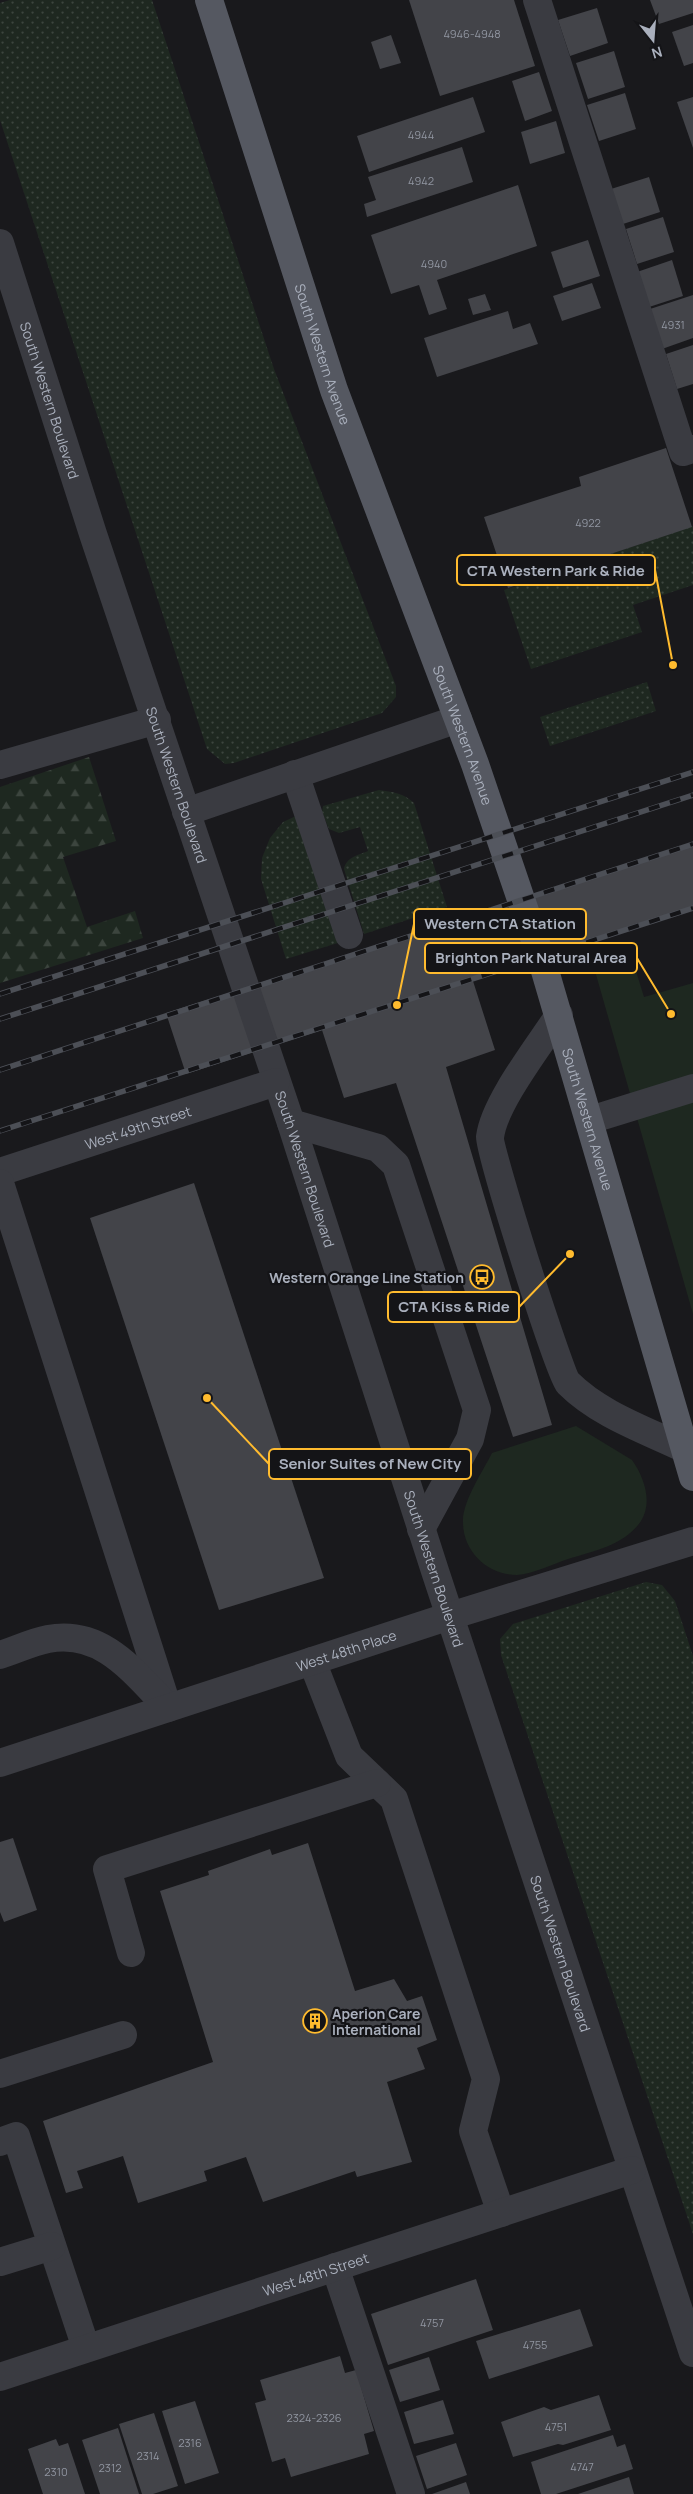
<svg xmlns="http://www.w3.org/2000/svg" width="693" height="2494" font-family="Manrope,sans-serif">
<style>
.grass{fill:url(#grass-dots)}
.forest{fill:url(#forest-firs)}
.park{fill:#1e2820}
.building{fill:#434449}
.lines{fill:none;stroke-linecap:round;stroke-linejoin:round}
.minor{stroke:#3a3b41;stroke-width:28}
.major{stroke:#555861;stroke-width:28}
.rail-casing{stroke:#4c4f56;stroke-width:5.5}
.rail{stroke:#141417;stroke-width:4;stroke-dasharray:11;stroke-linecap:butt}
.labels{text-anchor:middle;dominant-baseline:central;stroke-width:4.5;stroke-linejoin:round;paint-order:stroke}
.number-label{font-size:11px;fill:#9095a0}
.street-label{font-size:14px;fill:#aab0bd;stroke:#141417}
.poi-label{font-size:14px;font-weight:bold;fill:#aab0bd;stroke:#141417;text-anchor:end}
.leader{fill:none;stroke:#ffbb2e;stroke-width:2}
.callout-dot{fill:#ffbb2e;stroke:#141417;stroke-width:2}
.callout{fill:#141417;stroke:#ffbb2e;stroke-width:2}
.callout-label{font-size:15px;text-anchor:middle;font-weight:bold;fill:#aab0bd}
</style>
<defs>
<pattern id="grass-dots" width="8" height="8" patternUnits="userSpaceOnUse" patternTransform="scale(1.25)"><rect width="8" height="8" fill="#1e2820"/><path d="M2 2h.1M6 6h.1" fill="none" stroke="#3c453e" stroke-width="1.8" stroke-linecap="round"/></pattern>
<pattern id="forest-firs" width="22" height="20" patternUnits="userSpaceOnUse" patternTransform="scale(1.25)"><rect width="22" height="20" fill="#1e2820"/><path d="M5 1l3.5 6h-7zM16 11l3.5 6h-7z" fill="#3c453e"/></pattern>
</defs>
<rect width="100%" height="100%" fill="#19191c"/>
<g class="grass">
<polygon points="10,0 152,0 274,369 396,686 396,697 382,713 234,763 225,764 207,749 0,120 0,3"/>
<polygon points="693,526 693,585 633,605 642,632 531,669 504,590"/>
<polygon points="647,682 656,711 550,746 540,717"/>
<path d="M379 790C392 792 404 793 414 803L447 907 364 934 344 869C346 857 359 855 368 851L360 827 339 833 329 829 322 812 323 806Z"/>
<polygon points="296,816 341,942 286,959 261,879 262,858 270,838 283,822"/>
<polygon points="646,1582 662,1585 675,1601 693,1656 693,2234 501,1655 500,1639 513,1624"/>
</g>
<polygon class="forest" points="89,757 116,841 63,857 87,927 135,911 143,938 0,983 0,787"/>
<g class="park">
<polygon points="628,945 644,997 693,983 693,1314 591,957"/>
<path d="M576 1426 632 1460C644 1477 653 1502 641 1521 625 1545 594 1551 568 1559 553 1564 533 1574 517 1575 488 1575 463 1552 463 1522 462 1502 483 1471 492 1453Z"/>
</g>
<g class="building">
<polygon points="409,0 514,0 535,66 440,96"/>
<polygon points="650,0 693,0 693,13 659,24"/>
<polygon points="597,8 608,43 570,56 558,20"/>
<polygon points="693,25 693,63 684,66 672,32"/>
<polygon points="391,35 401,63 380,69 371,42"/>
<polygon points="614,51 625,87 588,99 576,63"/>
<polygon points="539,72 552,111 525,121 512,81"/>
<polygon points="625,93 636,129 599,141 587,105"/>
<polygon points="473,97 485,132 369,172 357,136"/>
<polygon points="693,97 693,148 677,102"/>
<polygon points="556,121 565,153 530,164 521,132"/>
<polygon points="462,147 473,182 367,217 364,204 376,200 368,177"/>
<polygon points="649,177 660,212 623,224 611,189"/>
<polygon points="518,185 537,246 437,280 447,309 429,315 419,285 391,294 371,235"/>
<polygon points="663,217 674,252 637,264 626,229"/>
<polygon points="588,240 600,276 563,288 551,252"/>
<polygon points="672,260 683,296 649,307 637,272"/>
<polygon points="592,283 601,308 562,321 553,296"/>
<polygon points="485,294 491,310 473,315 468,299"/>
<polygon points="693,295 693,338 662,349 647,310"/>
<polygon points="508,311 513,329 530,323 538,344 437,377 424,338"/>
<polygon points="693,345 693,384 677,389 666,354"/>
<polygon points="666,448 692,527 508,588 484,517 581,486 579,477"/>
<polygon points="693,844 693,910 473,981 495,1050 446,1067 552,1425 513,1437 396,1083 344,1098 322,1030 186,1074 166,1013"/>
<polygon points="194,1183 324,1578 219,1610 90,1218"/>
<polygon points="13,1838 37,1910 4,1922 0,1912 0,1842"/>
<polygon points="308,1843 355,1991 394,1979 407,2001 422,1996 437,2040 417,2048 425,2069 387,2082 412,2162 357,2177 355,2171 263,2202 246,2157 204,2171 207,2181 138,2203 123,2156 77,2171 83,2188 66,2193 43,2121 213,2062 160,1891 209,1875 208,1871 270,1849 272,1855"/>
<polygon points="476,2279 493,2330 388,2365 371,2314"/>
<polygon points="580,2309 593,2346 489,2379 476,2341"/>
<polygon points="340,2356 345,2373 356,2370 374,2431 364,2434 369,2454 291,2477 285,2458 272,2462 255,2403 266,2400 260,2380"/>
<polygon points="429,2357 440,2390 400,2402 389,2370"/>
<polygon points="599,2395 611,2430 563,2445 558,2444 513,2457 501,2422 544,2407 551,2410"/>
<polygon points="443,2400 454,2434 414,2444 404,2412"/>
<polygon points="195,2401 219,2473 185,2484 162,2411"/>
<polygon points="154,2413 178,2486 153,2494 142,2494 119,2424"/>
<polygon points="118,2428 139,2494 100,2494 82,2440"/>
<polygon points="613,2435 617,2447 625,2444 633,2469 556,2494 541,2494 531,2462"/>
<polygon points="56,2439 59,2446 68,2443 85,2494 43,2494 28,2449"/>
<polygon points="456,2443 467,2475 427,2489 416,2456"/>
<polygon points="629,2477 634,2494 578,2494"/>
<polygon points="466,2482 470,2494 432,2494"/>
</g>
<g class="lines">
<g class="minor">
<polyline points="537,0 683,452 693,449"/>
<path id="s1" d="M0 243 93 534 291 1123 435 1571 693 2353"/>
<polyline points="0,765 157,720"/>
<polyline points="295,774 349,935"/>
<polyline points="186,812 458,719"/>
<path d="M559 1015C539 1046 494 1103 490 1137 489 1151 559 1373 568 1383 599 1414 643 1429 683 1448"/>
<polyline points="590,1120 693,1088"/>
<polyline points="291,1123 378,1148 396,1165 477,1410 470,1439 421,1529"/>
<path id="s2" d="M0 1172 276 1082"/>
<polyline points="0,1183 168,1708"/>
<path d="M0 1655C16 1650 32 1642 48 1639 101 1629 132 1670 164 1703"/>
<polyline points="312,1661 349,1756 394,1799 486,2079 473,2131 501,2213"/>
<path id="s3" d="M0 1763 450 1616 693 1541"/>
<polyline points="131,1953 107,1869 377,1783"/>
<polyline points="0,2074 123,2035"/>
<polyline points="0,2142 16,2136 86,2348"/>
<polyline points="0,2262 52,2246"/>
<polyline points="335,2267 411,2494"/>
<path id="s4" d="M0 2377 632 2170"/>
</g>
<path class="major" id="s5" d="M209 0 334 390 475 764 543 964 693 1477"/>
<g class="rail-casing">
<g id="rail">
<polyline points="0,994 693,772"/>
<polyline points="0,1019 693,795"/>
<polyline points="0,1070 693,844"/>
<polyline points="0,1131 693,908"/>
</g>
</g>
<use href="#rail" class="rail"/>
</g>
<defs>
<g id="bus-ring" transform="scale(1.25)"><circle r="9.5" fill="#141417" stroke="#ffbb2e" stroke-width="1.5"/><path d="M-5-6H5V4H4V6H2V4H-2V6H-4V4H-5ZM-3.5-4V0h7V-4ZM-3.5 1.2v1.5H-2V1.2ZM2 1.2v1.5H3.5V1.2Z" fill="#ffbb2e"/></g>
<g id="building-ring" transform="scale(1.25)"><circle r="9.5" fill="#141417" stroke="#ffbb2e" stroke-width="1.5"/><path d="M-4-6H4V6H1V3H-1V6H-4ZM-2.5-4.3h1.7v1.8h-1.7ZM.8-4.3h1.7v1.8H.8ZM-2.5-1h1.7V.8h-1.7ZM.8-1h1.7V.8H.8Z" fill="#ffbb2e"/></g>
</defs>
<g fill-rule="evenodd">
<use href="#bus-ring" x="482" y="1277"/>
<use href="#building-ring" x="315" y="2021"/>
</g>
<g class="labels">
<g class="number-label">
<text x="472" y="33">4946-4948</text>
<text x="421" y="134">4944</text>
<text x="421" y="180">4942</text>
<text x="434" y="263">4940</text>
<text x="673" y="324">4931</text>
<text x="588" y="522">4922</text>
<text x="432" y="2322">4757</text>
<text x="535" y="2344">4755</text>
<text x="314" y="2417">2324-2326</text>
<text x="556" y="2426">4751</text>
<text x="190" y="2442">2316</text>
<text x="148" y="2455">2314</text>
<text x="582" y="2466">4747</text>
<text x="110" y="2467">2312</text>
<text x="56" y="2471">2310</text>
</g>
<g class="street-label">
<text stroke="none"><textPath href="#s5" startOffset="372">South Western Avenue</textPath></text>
<text stroke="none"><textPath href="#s1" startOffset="165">South Western Boulevard</textPath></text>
<text stroke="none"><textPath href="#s5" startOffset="778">South Western Avenue</textPath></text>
<text stroke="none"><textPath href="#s1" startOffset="570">South Western Boulevard</textPath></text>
<text stroke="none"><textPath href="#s5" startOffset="1182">South Western Avenue</textPath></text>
<text stroke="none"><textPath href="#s2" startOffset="145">West 49th Street</textPath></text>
<text stroke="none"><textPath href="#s1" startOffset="975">South Western Boulevard</textPath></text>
<text stroke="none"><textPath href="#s1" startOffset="1395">South Western Boulevard</textPath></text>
<text stroke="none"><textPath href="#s3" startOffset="364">West 48th Place</textPath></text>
<text stroke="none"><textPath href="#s1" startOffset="1800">South Western Boulevard</textPath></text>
<text stroke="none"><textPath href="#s4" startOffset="332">West 48th Street</textPath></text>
</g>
<g class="poi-label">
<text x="464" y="1277">Western Orange Line Station</text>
<text x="332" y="2013" text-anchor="start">Aperion Care<tspan x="332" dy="16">International</tspan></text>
</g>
</g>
<path class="leader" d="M673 665L655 570M397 1005L414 924M671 1014L637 958M570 1254L519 1307M207 1398L269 1464"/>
<g class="callout-dot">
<circle cx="673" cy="665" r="5"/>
<circle cx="397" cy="1005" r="5"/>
<circle cx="671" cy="1014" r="5"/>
<circle cx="570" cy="1254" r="5"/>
<circle cx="207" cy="1398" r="5"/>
</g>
<g class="callout">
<rect x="457" y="555" width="198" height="30" rx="5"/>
<rect x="414" y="909" width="172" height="30" rx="5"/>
<rect x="425" y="943" width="212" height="30" rx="5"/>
<rect x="388" y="1292" width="131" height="30" rx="5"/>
<rect x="269" y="1449" width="202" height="30" rx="5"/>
</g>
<g class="callout-label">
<text x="556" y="576">CTA Western Park &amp; Ride</text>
<text x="500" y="929">Western CTA Station</text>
<text x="531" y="963">Brighton Park Natural Area</text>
<text x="454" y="1312">CTA Kiss &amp; Ride</text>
<text x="370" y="1469">Senior Suites of New City</text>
</g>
<g transform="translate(653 40) rotate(163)" stroke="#141417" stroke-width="4" paint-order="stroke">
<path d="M0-4L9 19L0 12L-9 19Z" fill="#aab0bd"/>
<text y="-8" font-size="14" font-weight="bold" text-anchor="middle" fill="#aab0bd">N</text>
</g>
</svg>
